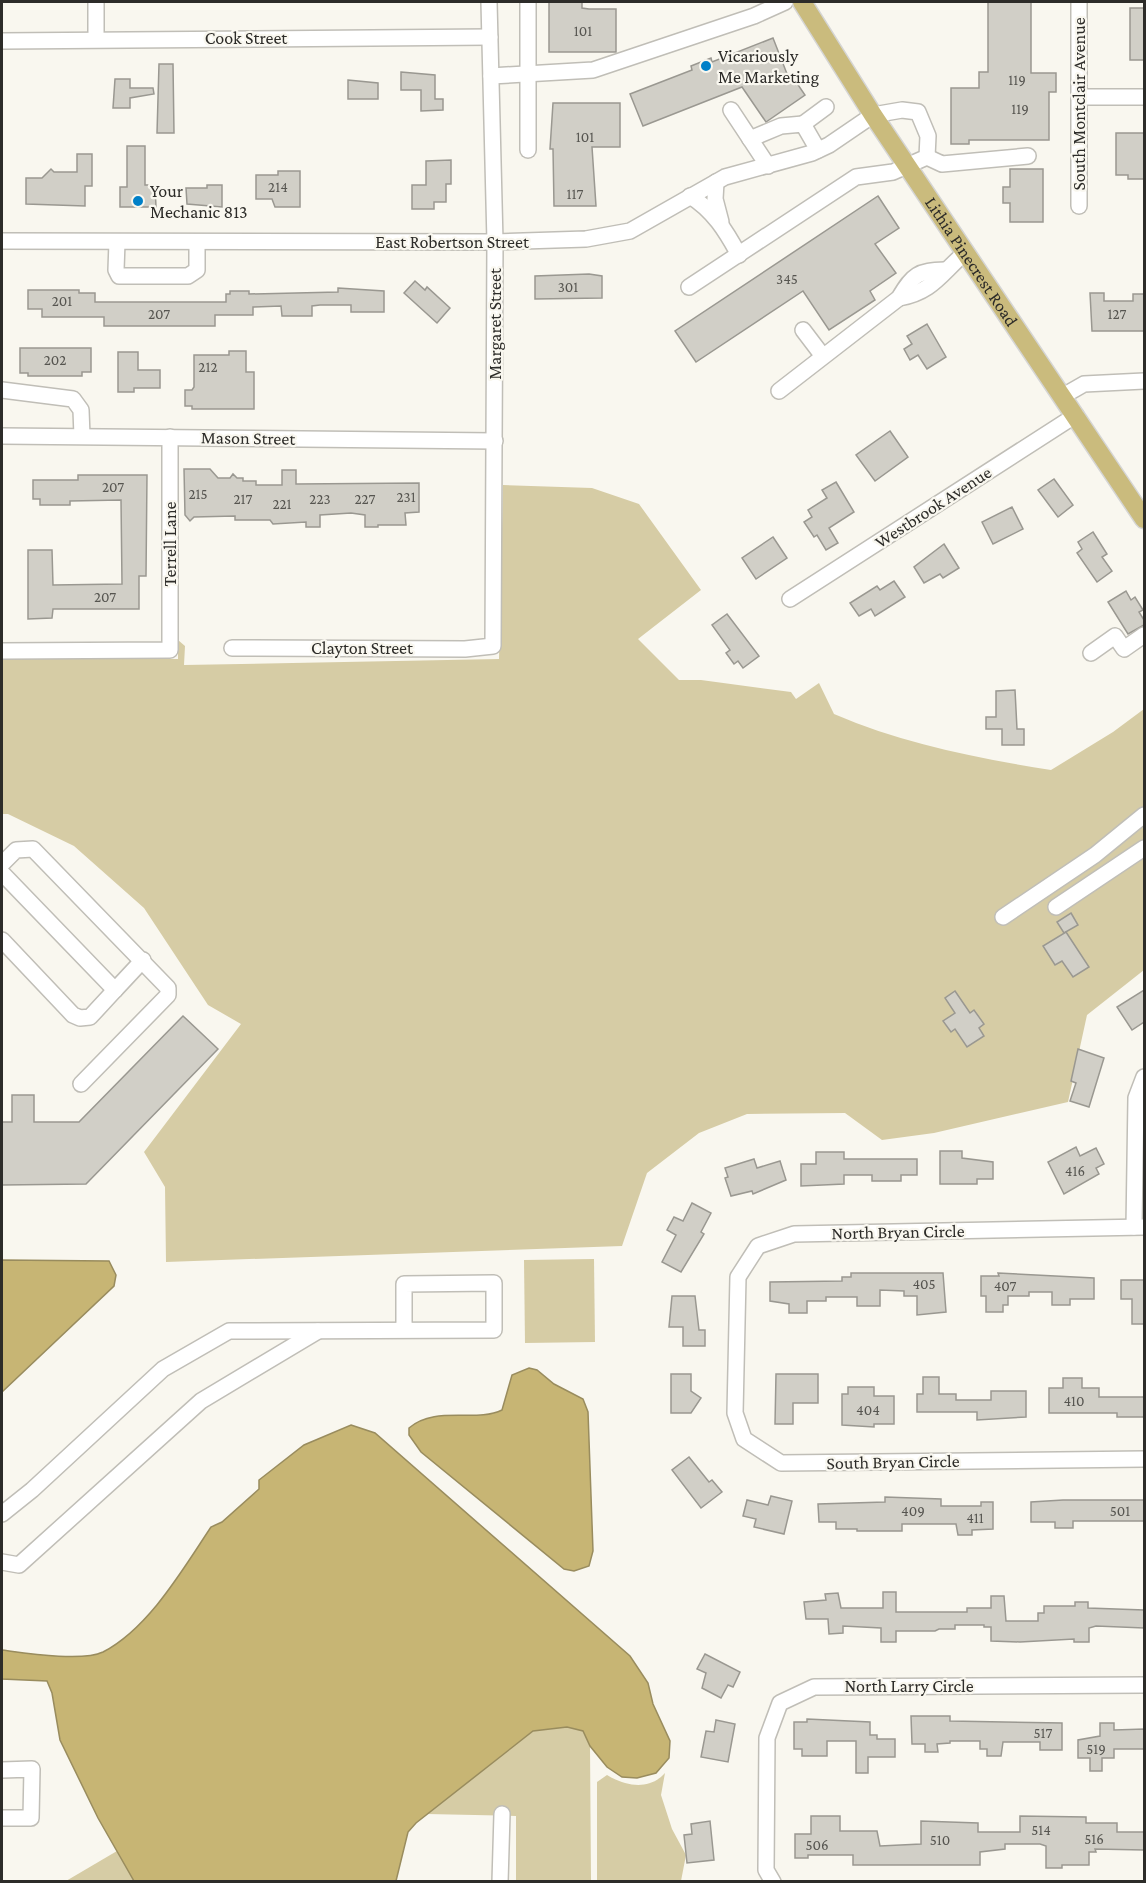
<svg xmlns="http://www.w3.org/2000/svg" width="1146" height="1883" font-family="'Crimson Pro',serif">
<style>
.green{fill:#d6cca5}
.water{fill:#c7b574;stroke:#998c5e;stroke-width:1.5}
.building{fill:#d1cfc7;stroke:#9a9891;stroke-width:1.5}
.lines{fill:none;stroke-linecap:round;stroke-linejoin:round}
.minor-casing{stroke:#c0beb7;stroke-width:18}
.major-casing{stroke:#d5d5d4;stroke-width:21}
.minor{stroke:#fff;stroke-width:15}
.major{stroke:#cabb7d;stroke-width:18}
.poi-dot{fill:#0080c8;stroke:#f9f7ef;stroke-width:2}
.labels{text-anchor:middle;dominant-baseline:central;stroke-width:4.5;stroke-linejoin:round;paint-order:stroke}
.number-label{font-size:15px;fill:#565550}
.street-label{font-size:18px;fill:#2d2c29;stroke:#f9f7ef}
.poi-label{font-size:18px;fill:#2d2c29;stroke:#f9f7ef;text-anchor:start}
</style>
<rect width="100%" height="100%" fill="#f9f7ef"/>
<g class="green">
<path d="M503 485 592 488 639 504 701 590 638 639 679 680H701L791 692 796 699 819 683 834 714C904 744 976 758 1051 770L1113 732 1144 709V970L1087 1015 1068 1102 934 1133 882 1140 845 1113 747 1114 699 1133 647 1173 622 1246 166 1262 165 1187 144 1152 241 1024 208 1005 144 908 74 846 8 814H2V659H178V640L185 646 184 665 499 659Z"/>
<polygon points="594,1259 595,1342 525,1343 524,1260"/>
<polygon points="567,1727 583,1731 590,1746 591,1881 516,1881 516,1816 427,1814 533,1731"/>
<path d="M665 1773 661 1795 672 1829 686 1855 681 1881H597V1782L607 1775C625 1786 649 1791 665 1773Z"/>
<polygon points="117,1851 134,1881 66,1881"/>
</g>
<g class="water">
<polygon points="2,1260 109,1261 116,1275 114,1286 2,1392"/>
<path d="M529 1368 537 1370 554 1384 583 1399 588 1412 593 1551 589 1566 574 1571 564 1569 421 1452 409 1435V1428C435 1405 476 1423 502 1410L512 1375Z"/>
<path d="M351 1425 375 1433 630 1656 648 1683 653 1704 670 1741 669 1758 656 1773 637 1778 622 1777 607 1767 590 1746 583 1731 567 1727 533 1731 416 1823 408 1832 396 1881H134L98 1818 60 1740 52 1693 47 1681 2 1679V1650C25 1653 82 1662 103 1652 149 1628 183 1569 211 1527L222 1522 259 1489V1480L304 1445Z"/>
</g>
<g class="building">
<polygon points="549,2 582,2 582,8 589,9 616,9 616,52 549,52"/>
<polygon points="988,2 1031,2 1031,73 1056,73 1056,92 1049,92 1049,140 969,140 969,144 951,144 951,88 979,88 979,72 988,72"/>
<rect x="1130" y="8" width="14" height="52"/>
<polygon points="773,38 789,79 792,76 805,95 766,122 742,87 643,126 630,94 692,70 691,66 711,58 712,62"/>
<polygon points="159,64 173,64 174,133 157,133"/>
<polygon points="401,72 435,75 435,99 443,99 443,110 421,111 421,90 401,90"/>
<polygon points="115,79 130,79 130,88 153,88 154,94 130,98 130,108 113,108"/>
<polygon points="348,80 378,83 378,99 348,99"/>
<polygon points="553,103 620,103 620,147 592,147 596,206 554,206 553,149 550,149"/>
<polygon points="1116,133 1144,133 1144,179 1128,179 1128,175 1116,175"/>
<polygon points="127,146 145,146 145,185 155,185 156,207 120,207 120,187 127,187"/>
<polygon points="77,154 92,154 92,186 85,186 85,206 26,204 26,178 42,178 51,169 54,172 77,172"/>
<polygon points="451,160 451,184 446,184 446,202 434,202 434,209 412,209 412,185 426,185 426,161"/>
<polygon points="1010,169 1043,169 1043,222 1010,222 1010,203 1003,203 1003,187 1010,187"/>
<polygon points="278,171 300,171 300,207 275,207 272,199 256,199 256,175 278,175"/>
<polygon points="207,185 222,185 222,207 187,204 186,188 207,188"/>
<polygon points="878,196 899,228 875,244 896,273 870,291 875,300 829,330 803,291 696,362 675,331"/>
<polygon points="589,274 602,276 602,298 535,299 535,276"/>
<polygon points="415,281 425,290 427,287 450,308 437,323 404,293"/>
<polygon points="338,288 384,291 384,312 351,312 351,305 320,305 312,306 312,316 282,316 281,306 253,307 253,315 215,315 215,326 104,326 104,317 42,317 42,309 28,309 28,290 79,290 79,293 95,293 95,302 226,302 226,294 230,294 230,291 249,291 249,294 338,292"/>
<polygon points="1090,293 1104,293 1104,301 1133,301 1133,294 1144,294 1144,331 1092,331"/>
<polygon points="927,324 946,357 927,369 918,355 910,360 904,349 912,344 907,336"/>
<polygon points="20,348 91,348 91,372 82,372 82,376 28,376 28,373 20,373"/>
<polygon points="229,351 246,351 246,372 254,372 254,409 192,409 192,406 185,406 185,390 192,390 194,387 194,355 229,355"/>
<polygon points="118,352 138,352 138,370 160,370 160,388 134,388 134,392 118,392"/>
<polygon points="890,431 908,457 875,481 856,455"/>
<polygon points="184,469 210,469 218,478 230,478 233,474 237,478 243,478 243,481 256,481 256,485 282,485 282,470 296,470 296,484 419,483 419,512 405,513 406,525 378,525 378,527 365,527 365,515 351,513 320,515 320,527 306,527 306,522 273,524 270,520 235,520 235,516 194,517 190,521 185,515"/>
<polygon points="78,475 147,475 146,576 139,576 139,609 53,609 52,618 28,619 28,550 52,550 53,585 122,584 121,500 70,501 70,505 40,505 40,499 33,499 33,480 78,480"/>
<polygon points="1054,479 1073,505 1058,517 1038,490"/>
<polygon points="836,482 854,512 829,528 838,543 826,550 817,535 814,537 804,522 812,517 808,510 827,498 822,490"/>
<polygon points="1012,507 1023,529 993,544 982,522"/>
<polygon points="1093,532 1107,554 1102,557 1112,571 1097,582 1077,553 1082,549 1078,542"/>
<polygon points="773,537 787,558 756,579 742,558"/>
<polygon points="944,544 959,568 943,578 940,574 924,583 914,567"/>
<polygon points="894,581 905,597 875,616 871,609 859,616 850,603 877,586 880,590"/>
<polygon points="1126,591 1131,600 1135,597 1143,610 1139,612 1144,620 1144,625 1128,634 1108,602"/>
<polygon points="727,614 759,656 743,668 738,661 734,664 726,653 730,650 712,625"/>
<polygon points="1015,690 1017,729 1024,729 1024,745 1002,745 1002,729 986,729 986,717 996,717 996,691"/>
<polygon points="1071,913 1078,925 1064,933 1057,922"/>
<polygon points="1066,932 1089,967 1073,977 1062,961 1055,965 1043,946"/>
<polygon points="1144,990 1144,1022 1132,1030 1117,1007"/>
<polygon points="955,991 970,1013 974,1010 984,1024 979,1028 984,1036 967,1047 955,1029 951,1032 943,1021 955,1013 945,998"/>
<polygon points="183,1016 218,1049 86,1184 2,1185 2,1122 12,1122 12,1095 34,1095 34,1122 79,1122"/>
<polygon points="1078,1049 1104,1058 1089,1107 1070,1101 1076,1083 1071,1081"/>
<polygon points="1076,1147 1080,1156 1096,1148 1104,1164 1096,1168 1099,1174 1064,1194 1048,1162"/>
<polygon points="940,1151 962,1151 962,1158 993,1162 993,1179 977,1179 977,1184 940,1184"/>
<polygon points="816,1152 844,1152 844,1159 917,1159 917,1175 901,1175 901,1181 872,1181 872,1175 844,1175 844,1184 801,1186 801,1164 816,1164"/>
<polygon points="754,1159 757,1168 780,1161 786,1180 753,1194 752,1191 731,1196 725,1178 728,1177 725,1168"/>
<polygon points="692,1203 711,1213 701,1232 704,1234 681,1272 662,1262 676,1235 667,1230 674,1217 683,1221"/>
<polygon points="851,1273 943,1273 946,1312 917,1315 917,1296 904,1296 904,1291 880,1290 880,1306 857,1306 857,1297 826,1297 826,1301 807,1301 807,1313 789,1313 789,1304 770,1301 770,1282 842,1281 842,1277 851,1277"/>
<polygon points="998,1273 1094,1278 1094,1299 1070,1299 1070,1305 1052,1305 1052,1292 1029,1292 1029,1296 1008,1296 1008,1305 1003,1305 1003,1312 986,1312 986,1296 981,1296 981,1276 999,1276"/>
<polygon points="1121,1280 1144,1280 1144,1324 1132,1324 1132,1299 1121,1299"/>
<polygon points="672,1296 695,1296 699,1330 705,1330 705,1346 683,1346 683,1327 669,1327"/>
<polygon points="671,1374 691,1374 691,1391 701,1398 691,1413 671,1413"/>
<polygon points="776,1374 818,1374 818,1403 793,1403 793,1424 775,1424"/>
<polygon points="923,1377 939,1377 939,1394 956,1394 956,1400 991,1400 991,1391 1026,1391 1026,1417 977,1420 977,1412 917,1412 917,1394 923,1394"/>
<polygon points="1063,1378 1082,1378 1082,1388 1099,1388 1099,1397 1144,1397 1144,1417 1117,1417 1117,1413 1049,1413 1049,1388 1063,1388"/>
<polygon points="848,1387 874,1387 874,1396 894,1396 894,1424 874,1424 874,1427 842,1425 842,1394 848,1394"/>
<polygon points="689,1457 709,1482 712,1480 722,1492 701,1508 672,1470"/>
<polygon points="771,1496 792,1501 784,1534 754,1527 756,1519 743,1516 747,1500 768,1505"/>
<polygon points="885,1497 941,1499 941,1506 981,1506 981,1502 993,1502 993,1529 972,1530 972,1535 958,1535 956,1524 902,1524 902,1531 857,1531 857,1529 836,1529 836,1522 819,1522 818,1504 885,1502"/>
<polygon points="1063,1500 1144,1500 1144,1521 1073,1521 1073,1528 1055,1528 1055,1522 1031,1522 1031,1502"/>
<polygon points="883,1592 896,1592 896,1612 967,1612 967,1608 991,1608 991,1596 1004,1596 1006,1621 1038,1621 1038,1613 1044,1613 1044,1606 1075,1606 1075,1602 1088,1602 1088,1608 1144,1610 1144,1628 1096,1626 1089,1628 1089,1642 1074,1642 1074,1639 1020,1642 991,1641 991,1627 984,1627 984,1625 955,1625 955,1629 939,1629 935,1631 896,1631 896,1642 881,1642 881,1628 843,1626 843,1633 829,1634 828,1619 806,1619 804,1602 826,1600 825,1594 838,1593 841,1608 883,1608"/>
<polygon points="705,1654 740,1672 733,1687 728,1685 721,1698 702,1688 706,1673 697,1669"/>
<polygon points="911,1716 950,1716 950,1721 1062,1723 1062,1750 1040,1750 1040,1742 1003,1742 1001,1756 987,1756 987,1749 980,1749 980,1741 950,1741 950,1743 937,1744 938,1752 925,1752 925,1744 912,1744"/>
<polygon points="807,1719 870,1722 870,1735 877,1735 877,1739 895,1739 895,1757 868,1757 868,1773 856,1773 856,1741 827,1741 827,1756 802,1756 802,1749 794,1749 794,1722 807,1722"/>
<polygon points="716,1720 735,1724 728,1762 701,1757 706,1731 714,1732"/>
<polygon points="1100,1723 1114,1723 1114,1730 1144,1729 1144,1749 1114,1749 1114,1758 1102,1758 1102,1771 1090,1771 1090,1758 1078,1758 1078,1740 1100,1736"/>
<polygon points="811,1816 840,1816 840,1831 877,1831 880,1846 921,1844 921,1821 978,1823 978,1832 1020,1832 1020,1816 1086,1817 1086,1823 1117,1823 1117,1832 1144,1832 1144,1850 1095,1849 1096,1852 1089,1852 1089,1865 1062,1865 1062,1868 1046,1868 1046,1846 1040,1844 1005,1844 1005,1849 980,1852 980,1865 853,1865 853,1855 808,1855 808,1858 795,1858 795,1834 811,1834"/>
<polygon points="710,1821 714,1860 687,1863 684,1835 692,1834 691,1824"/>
</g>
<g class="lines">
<g class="minor-casing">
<g id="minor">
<polyline points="96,2 96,39"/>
<polyline points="528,2 528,150"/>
<polyline points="2,41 490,37"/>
<polyline points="491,76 593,70 754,16 785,2"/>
<polyline points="1079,97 1144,97"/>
<polyline points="731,110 768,166"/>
<polyline points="803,124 826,107"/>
<polyline points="750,139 781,126 803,124 818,150"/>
<polyline points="927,157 942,164 1028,156"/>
<polyline points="716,182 715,199 721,222"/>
<path d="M690 196C713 210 726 231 739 255"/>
<polyline points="1079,206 1079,2"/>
<polyline points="2,241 495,242 586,239 630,231 725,177 812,153 829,145 873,115 902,110 918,112 928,136 927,157 893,172 856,177 689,287"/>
<polyline points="117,242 116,270 119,276 188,276 197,270 197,242"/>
<path d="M899 298C933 292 941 273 966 252"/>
<polyline points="803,330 822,355"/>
<polyline points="2,390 73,399 81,410 82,436"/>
<path d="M779 391 899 298C913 274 918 271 945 270"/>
<polyline points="1063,396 1084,384 1144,381"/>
<polyline points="2,436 495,441"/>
<polyline points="790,599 1076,415"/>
<polyline points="232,648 465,649 493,646 495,242 489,2"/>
<polyline points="2,651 170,650 170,437"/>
<polyline points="1091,653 1115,636 1124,649 1144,635"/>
<polyline points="2,864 16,850 33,849 168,988 168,995 81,1084"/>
<polyline points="2,873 115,990 143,960"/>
<polyline points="1056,907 1144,848"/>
<polyline points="1003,917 1095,855 1144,815"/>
<polyline points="2,940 73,1015 80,1018 90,1017 115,990"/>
<polyline points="1134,1227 1136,1098 1144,1077"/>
<polyline points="1144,1227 794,1234 758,1246 738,1277 735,1413 744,1439 781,1463 1144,1459"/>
<polyline points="2,1514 32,1490 163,1369 229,1331 494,1330 494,1283 404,1284 404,1330"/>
<polyline points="2,1562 19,1565 201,1401 318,1331"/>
<polyline points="2,1770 32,1769 31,1818 2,1818"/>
<polyline points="500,1882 502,1814"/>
<polyline points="773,1882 766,1870 767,1738 780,1703 814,1687 1144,1685"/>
</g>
</g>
<g class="major-casing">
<g id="major">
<path id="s1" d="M802 2 873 115 1144 519"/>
</g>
</g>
<use href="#minor" class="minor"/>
<use href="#major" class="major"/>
</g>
<g class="poi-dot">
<circle cx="706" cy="66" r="6"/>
<circle cx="138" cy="201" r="6"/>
</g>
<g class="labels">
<g class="number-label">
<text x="583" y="31">101</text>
<text x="1017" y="80">119</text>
<text x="1020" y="109">119</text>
<text x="585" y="137">101</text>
<text x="278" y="187">214</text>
<text x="575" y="194">117</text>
<text x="787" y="279">345</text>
<text x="568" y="287">301</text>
<text x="62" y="301">201</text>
<text x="159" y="314">207</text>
<text x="1117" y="314">127</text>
<text x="55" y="360">202</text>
<text x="208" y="367">212</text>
<text x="113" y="487">207</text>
<text x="198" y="494">215</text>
<text x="406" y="497">231</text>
<text x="243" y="499">217</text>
<text x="320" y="499">223</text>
<text x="365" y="499">227</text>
<text x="282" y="504">221</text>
<text x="105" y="597">207</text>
<text x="1075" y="1171">416</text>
<text x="924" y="1284">405</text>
<text x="1005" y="1286">407</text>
<text x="1074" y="1401">410</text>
<text x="868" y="1410">404</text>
<text x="913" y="1511">409</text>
<text x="1120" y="1511">501</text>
<text x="975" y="1518">411</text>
<text x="1043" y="1733">517</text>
<text x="1096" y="1749">519</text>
<text x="1041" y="1830">514</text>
<text x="1094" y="1839">516</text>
<text x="940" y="1840">510</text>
<text x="817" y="1845">506</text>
</g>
<g class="street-label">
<text x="246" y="38">Cook Street</text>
<text transform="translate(1079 104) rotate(-90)">South Montclair Avenue</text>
<text x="452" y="242">East Robertson Street</text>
<text stroke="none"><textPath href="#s1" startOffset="310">Lithia Pinecrest Road</textPath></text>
<text transform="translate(495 324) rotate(-90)">Margaret Street</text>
<text transform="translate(248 438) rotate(1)">Mason Street</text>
<text transform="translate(933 507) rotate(-33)">Westbrook Avenue</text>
<text transform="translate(170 544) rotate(-90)">Terrell Lane</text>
<text x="362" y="648">Clayton Street</text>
<text transform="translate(898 1232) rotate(-1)">North Bryan Circle</text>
<text transform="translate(893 1462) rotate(-1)">South Bryan Circle</text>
<text x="909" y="1686">North Larry Circle</text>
</g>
<g class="poi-label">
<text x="718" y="56">Vicariously<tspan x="718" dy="21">Me Marketing</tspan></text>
<text x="150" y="191">Your<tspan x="150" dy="21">Mechanic 813</tspan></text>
</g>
</g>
<rect width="1146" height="1883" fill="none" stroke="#2d2c29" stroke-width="6"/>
</svg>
